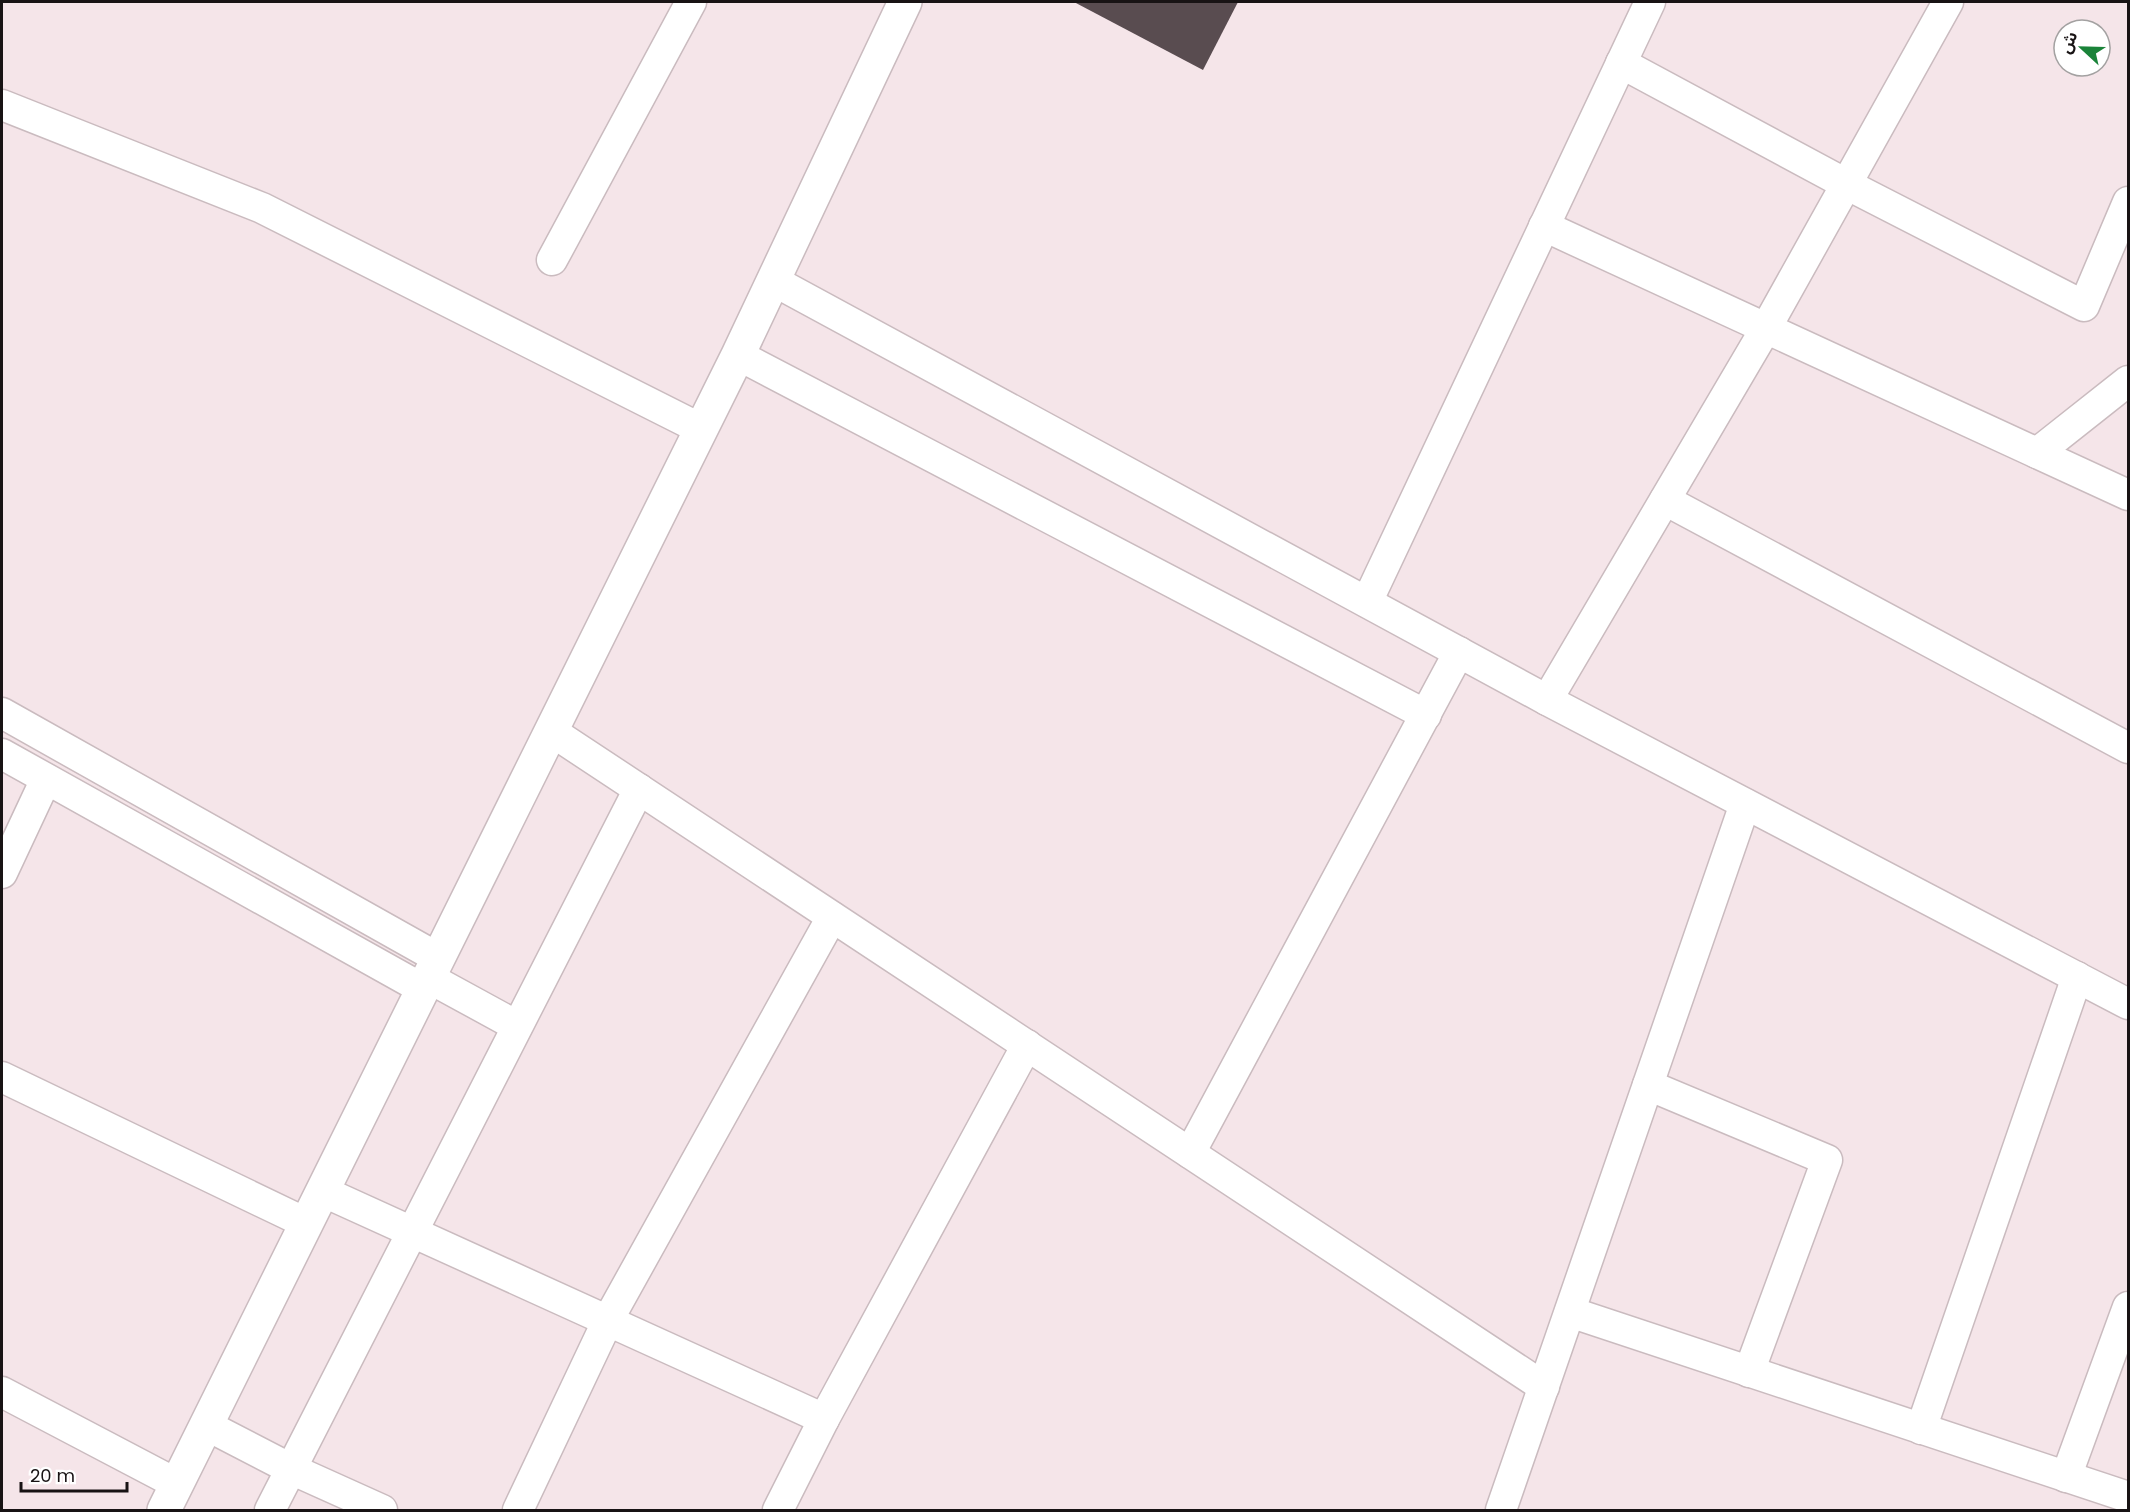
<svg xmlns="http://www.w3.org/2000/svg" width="2130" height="1512" font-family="Poppins,'Noto Sans Arabic',sans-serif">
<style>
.building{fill:#594c50}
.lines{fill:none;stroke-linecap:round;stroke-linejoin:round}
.minor-casing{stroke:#cabbbf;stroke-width:33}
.secondary-casing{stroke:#cabbbf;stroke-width:36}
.minor{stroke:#fff;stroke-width:30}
.secondary{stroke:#fff;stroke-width:33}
</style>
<rect width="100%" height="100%" fill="#f5e5e9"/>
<polygon class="building" points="1074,2 1238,2 1203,70"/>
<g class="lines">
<g class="minor-casing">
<g id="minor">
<polyline points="1621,63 1846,184 2084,306 2128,202"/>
<polyline points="2,105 262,208 701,429"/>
<polyline points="1544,226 2128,495"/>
<polyline points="552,260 691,2"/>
<polyline points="774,281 1547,700 2128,1004"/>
<polyline points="738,355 1426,715"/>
<polyline points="2037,453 2128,381"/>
<polyline points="1665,500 2128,748"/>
<polyline points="1367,602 1650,2"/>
<polyline points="1547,700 1766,328 1948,2"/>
<polyline points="2,713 438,958"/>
<polyline points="551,731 1544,1387"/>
<polyline points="2,754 423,989"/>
<polyline points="2,873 46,779"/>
<polyline points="429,978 517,1026"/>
<polyline points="2,1077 306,1223"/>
<polyline points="1648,1085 1827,1160 1749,1372"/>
<polyline points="1190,1153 1459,652"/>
<polyline points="322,1191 824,1419"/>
<polyline points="1570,1312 2128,1497"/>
<polyline points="2,1392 177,1484"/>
<polyline points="206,1425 291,1469 382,1510"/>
<polyline points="1921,1429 2077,977"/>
<polyline points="2066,1477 2128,1307"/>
<polyline points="270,1510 639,789"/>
<polyline points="518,1510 608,1320 832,917"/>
<polyline points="778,1510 824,1419 1027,1045"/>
<polyline points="1501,1510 1745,804"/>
</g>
</g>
<g class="secondary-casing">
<polyline id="secondary" points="164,1510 738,355 905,2"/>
</g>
<use href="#minor" class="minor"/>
<use href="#secondary" class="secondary"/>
</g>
<rect width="2130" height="1512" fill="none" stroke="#181314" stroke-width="6"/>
<g transform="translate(2082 48) rotate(292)"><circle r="28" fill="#ffffff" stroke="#a3a1a1" stroke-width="1.5"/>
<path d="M0-4.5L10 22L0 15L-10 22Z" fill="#1a8339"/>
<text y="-9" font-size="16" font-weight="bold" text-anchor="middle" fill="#181314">ش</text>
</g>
<path d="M21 1482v9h106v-9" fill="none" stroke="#181314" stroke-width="3"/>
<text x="30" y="1482" font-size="18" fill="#181314" stroke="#ffffff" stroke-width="4.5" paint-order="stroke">20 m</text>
</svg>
